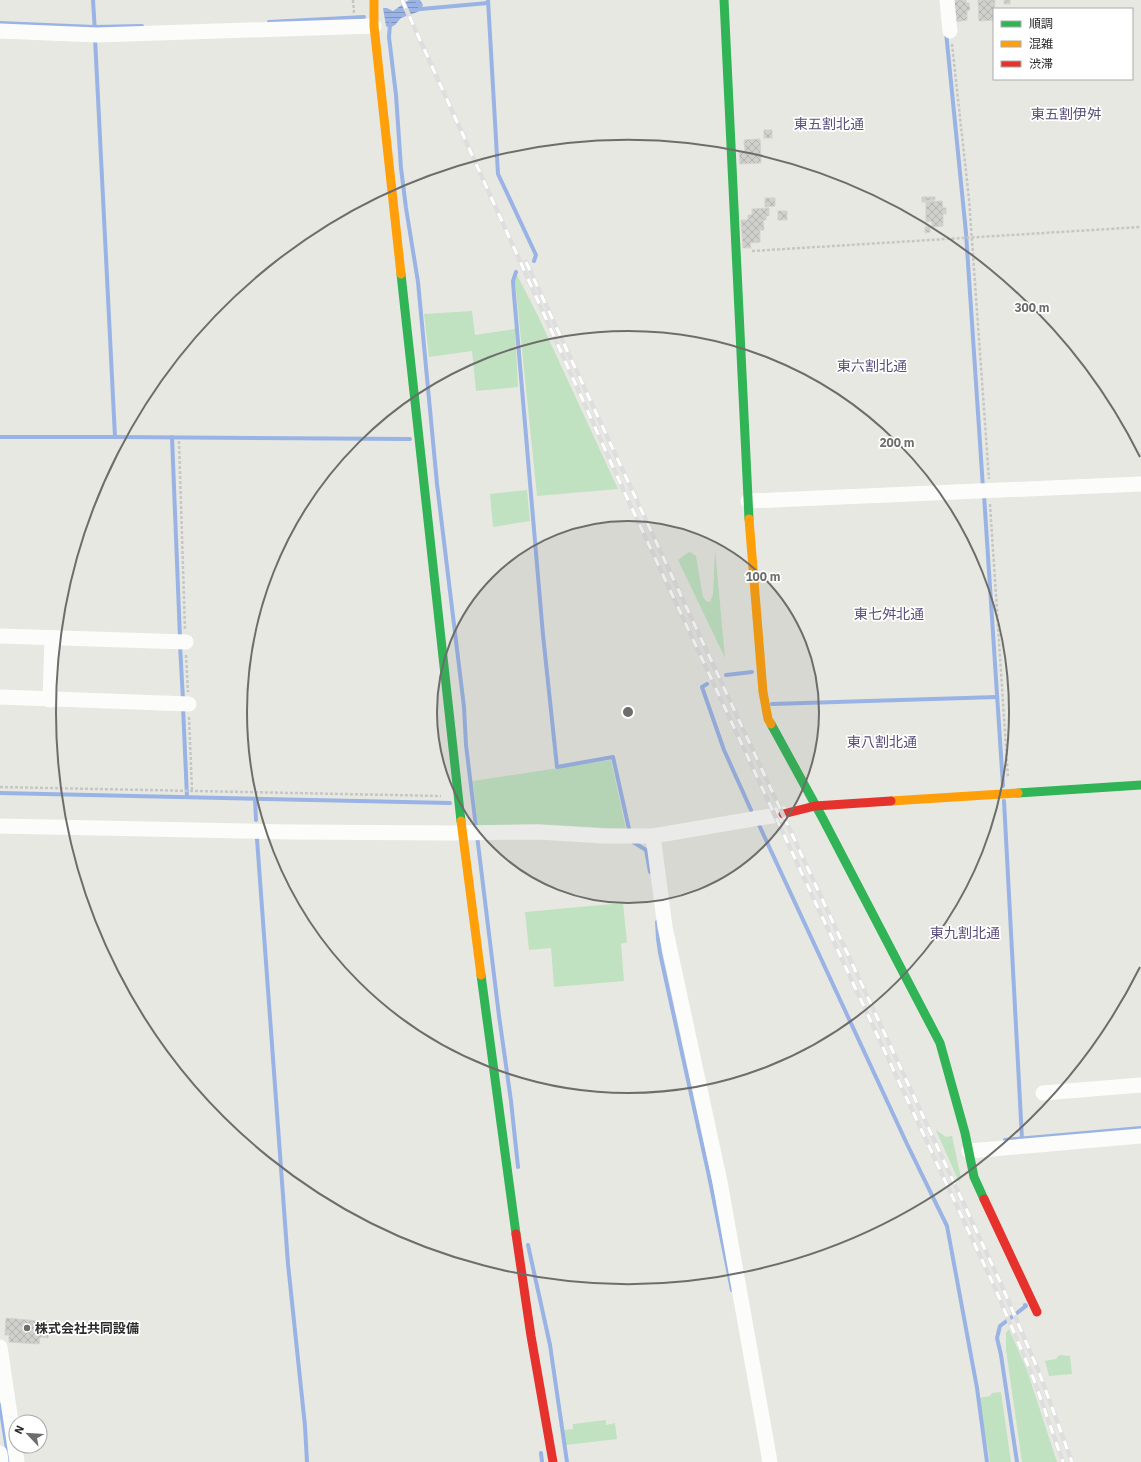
<svg xmlns="http://www.w3.org/2000/svg" width="1141" height="1462" font-family="'IBM Plex Sans','Noto Sans JP',sans-serif">
<style>
.grass{fill:#c0e2c0}
.water{fill:url(#water-rules)}
.lines{fill:none;stroke-linecap:round;stroke-linejoin:round}
.stream{stroke:#9ab3e5;stroke-width:4}
.building{fill:url(#building-cross-hatch);stroke:#d3d3ce}
.path{stroke:#c6c6c6;stroke-width:2.5;stroke-dasharray:3 2;stroke-linecap:butt}
.street{stroke:#fcfcfb;stroke-width:15}
.fast{stroke:#30b455;stroke-width:9}
.slow{stroke:#ff9f0a;stroke-width:9}
.jam{stroke:#e5322d;stroke-width:9}
.rail-casing{stroke:#dededf;stroke-width:4.5}
.rail{stroke:#fff;stroke-width:3;stroke-dasharray:9;stroke-linecap:butt}
.ring{fill:none;stroke:#6d6d6b;stroke-width:2}
.poi-dot{fill:#6d6d6b;stroke:#fff;stroke-width:1.5}
.labels{text-anchor:middle;dominant-baseline:central;stroke-width:3.5;stroke-linejoin:round;paint-order:stroke}
.poi-label{font-size:13px;font-weight:bold;fill:#2b2b2b;stroke:#fff;text-anchor:start}
.neighbourhood-label{font-size:14px;fill:#594e79;stroke:#fff}
.centre{fill:#6d6d6b;stroke:#fff;stroke-width:2}
.ring-label{font-size:12px;text-anchor:middle;font-weight:bold;fill:#6d6d6b;stroke:#fff;stroke-width:3.5;stroke-linejoin:round;paint-order:stroke}
</style>
<defs>
<pattern id="water-rules" width="6" height="5" patternUnits="userSpaceOnUse"><rect width="6" height="5" fill="#9ab3e5"/><path d="M0 2.5h6" fill="none" stroke="#7e92ba"/></pattern>
<pattern id="building-cross-hatch" width="8" height="8" patternUnits="userSpaceOnUse"><rect width="8" height="8" fill="#cfcfcb"/><path d="M0 0l8 8M0 8l8-8" fill="none" stroke="#b2b2ae"/></pattern>
</defs>
<rect width="100%" height="100%" fill="#e8e8e2"/>
<g class="grass">
<polygon points="517,275 539,318 618,489 537,496 515,281"/>
<polygon points="472,311 475,335 515,329 518,387 476,391 472,351 429,357 424,314"/>
<polygon points="527,490 530,521 493,527 490,494"/>
<polygon points="715,549 725,658 678,560 689,552 692,553 696,556 703,597 706,601 710,602 713,594"/>
<polygon points="611,760 626,829 536,824 478,826 473,781"/>
<polygon points="623,903 627,942 621,944 624,981 554,987 551,948 529,950 525,912"/>
<polygon points="936,1130 946,1137 952,1136 961,1178 959,1182"/>
<polygon points="1009,1329 1027,1370 1057,1462 1022,1462 1006,1350 1006,1333"/>
<polygon points="1059,1355 1070,1356 1072,1374 1049,1376 1045,1361 1056,1359"/>
<polygon points="1001,1392 1011,1462 990,1462 979,1398 990,1396 992,1393"/>
<polygon points="606,1420 606,1425 615,1423 617,1439 566,1445 564,1430 573,1429 573,1424"/>
</g>
<polygon class="water" points="409,0 420,0 423,5 420,11 401,18 395,25 389,28 386,26 383,8 387,8 393,11"/>
<g class="lines">
<g class="stream">
<polyline points="93,0 95,32"/>
<polyline points="417,0 421,9 488,3"/>
<polyline points="488,0 498,174 536,255 534,261"/>
<polyline points="269,22 364,17"/>
<polyline points="0,23 94,27 142,26"/>
<polyline points="390,24 389,37 396,95 401,168 406,208 418,282 437,484 464,707 466,745 499,1016 511,1101 518,1167"/>
<polyline points="946,32 966,233 983,488"/>
<polyline points="95,38 115,437"/>
<polyline points="516,272 513,281 514,295 543,635 557,767 613,757 629,829"/>
<polyline points="0,437 115,437 410,439"/>
<polyline points="172,437 180,638"/>
<polyline points="984,495 1003,786"/>
<polyline points="180,645 183,700"/>
<polyline points="726,675 752,672"/>
<polyline points="707,684 702,687 724,750 751,810"/>
<polyline points="772,704 997,697"/>
<polyline points="183,707 187,797"/>
<polyline points="0,793 450,803"/>
<polyline points="255,799 256,820"/>
<polyline points="1004,801 1022,1139"/>
<polyline points="759,825 907,1144 947,1226 977,1388 987,1462"/>
<polyline points="257,839 288,1264 305,1426 307,1462"/>
<polyline points="633,842 646,850 650,872"/>
<polyline points="657,922 658,939 660,953 709,1176 732,1290"/>
<polyline points="1005,1140 1141,1128"/>
<polyline points="528,1245 550,1345 567,1462"/>
<polyline points="0,1405 9,1462"/>
<polyline points="541,1453 542,1462"/>
<polyline points="1017,1462 1001,1355 997,1338 1000,1326 1026,1306 1025,1305"/>
</g>
</g>
<g class="building">
<polygon points="952,0 966,0 966,3 969,3 970,10 967,11 967,20 955,22"/>
<polygon points="978,0 995,0 994,20 979,21"/>
<rect x="1004" y="0" width="6" height="4"/>
<rect x="764" y="130" width="8" height="8"/>
<polygon points="760,139 761,163 740,164 739,152 745,152 744,140"/>
<polygon points="922,197 935,197 935,200 926,201 926,202 922,202"/>
<polygon points="765,198 775,198 775,206 765,207"/>
<polygon points="942,201 943,208 946,208 946,214 943,214 943,226 932,227 932,221 926,222 926,202"/>
<polygon points="769,208 769,216 766,216 766,220 763,220 764,230 760,230 760,242 750,243 751,248 743,248 741,220 748,220 748,215 752,215 752,209"/>
<rect x="778" y="211" width="9" height="9"/>
<polygon points="925,227 930,227 930,232 925,233"/>
<polygon points="6,1318 50,1322 48,1338 40,1337 39,1344 9,1342 9,1335 5,1335"/>
</g>
<g class="lines">
<g class="path">
<polyline points="353,0 354,13"/>
<polyline points="952,44 969,199 989,479"/>
<polyline points="752,251 1141,227"/>
<polyline points="179,441 185,630"/>
<polyline points="990,504 1008,778"/>
<polyline points="186,655 188,692"/>
<polyline points="189,717 192,790"/>
<polyline points="0,787 441,796"/>
</g>
<g class="street">
<polyline points="947,0 950,31"/>
<polyline points="0,31 97,35 374,26"/>
<polyline points="748,501 1141,484"/>
<polyline points="0,636 186,642"/>
<polyline points="0,697 189,704"/>
<polyline points="50,700 52,638"/>
<polyline points="0,826 293,832 450,833 539,832 604,836 653,836 783,814"/>
<polyline points="653,836 665,927 720,1182 770,1462"/>
<polyline points="1043,1093 1141,1085"/>
<polyline points="969,1151 1141,1136"/>
<polyline points="0,1347 17,1462"/>
<polyline points="0,1453 1,1462"/>
</g>
<g class="fast">
<polyline points="724,0 749,519"/>
<polyline points="401,274 461,821"/>
<polyline points="771,724 822,817 940,1043 965,1133 974,1177 984,1199"/>
<polyline points="1018,793 1141,785"/>
<polyline points="481,975 516,1234"/>
</g>
<g class="slow">
<polyline points="374,0 374,26 401,274"/>
<polyline points="749,519 763,692 768,719 771,724"/>
<polyline points="891,801 1018,793"/>
<polyline points="461,821 481,975"/>
</g>
<g class="jam">
<polyline points="783,814 815,806 891,801"/>
<polyline points="984,1199 1037,1312"/>
<polyline points="516,1234 531,1336 553,1462"/>
</g>
<g class="rail-casing">
<g id="rail">
<polyline points="402,0 622,487 995,1288 1033,1377 1063,1462"/>
<polyline points="526,262 1002,1286 1039,1372 1072,1462"/>
</g>
</g>
<use href="#rail" class="rail"/>
</g>
<circle cx="628" cy="712" r="191" fill="#6d6d6b" fill-opacity=".12"/>
<g class="ring">
<circle cx="628" cy="712" r="191"/>
<circle cx="628" cy="712" r="381"/>
<path d="M1140 967A572 572 0 1 1 1140 457"/>
</g>
<circle class="poi-dot" cx="27" cy="1328" r="4"/>
<g class="labels">
<g class="poi-label">
<text x="35" y="1328">株式会社共同設備</text>
</g>
<g class="neighbourhood-label">
<text x="1066" y="114">東五割伊舛</text>
<text x="829" y="124">東五割北通</text>
<text x="872" y="366">東六割北通</text>
<text x="889" y="614">東七舛北通</text>
<text x="882" y="742">東八割北通</text>
<text x="965" y="933">東九割北通</text>
</g>
</g>
<circle cx="628" cy="712" r="6" class="centre"/>
<g class="ring-label">
<text x="1032" y="312">300 m</text>
<text x="897" y="447">200 m</text>
<text x="763" y="581">100 m</text>
</g>
<rect x="993" y="8" width="140" height="72" fill="#ffffff" stroke="#aaaaaa"/>
<rect x="1001" y="21" width="20" height="6" fill="#30b455" stroke="#aaaaaa"/>
<text x="1029" y="28" font-size="12" fill="#2b2b2b">順調</text>
<rect x="1001" y="41" width="20" height="6" fill="#ff9f0a" stroke="#aaaaaa"/>
<text x="1029" y="48" font-size="12" fill="#2b2b2b">混雑</text>
<rect x="1001" y="61" width="20" height="6" fill="#e5322d" stroke="#aaaaaa"/>
<text x="1029" y="68" font-size="12" fill="#2b2b2b">渋滞</text>
<g transform="translate(28 1434) rotate(295)"><circle r="19" fill="#ffffff" stroke="#aaaaaa"/>
<path d="M0-3L7 15L0 10L-7 15Z" fill="#6d6d6b"/>
<text y="-6" font-size="11" font-weight="bold" text-anchor="middle" fill="#2b2b2b">N</text>
</g>
</svg>
